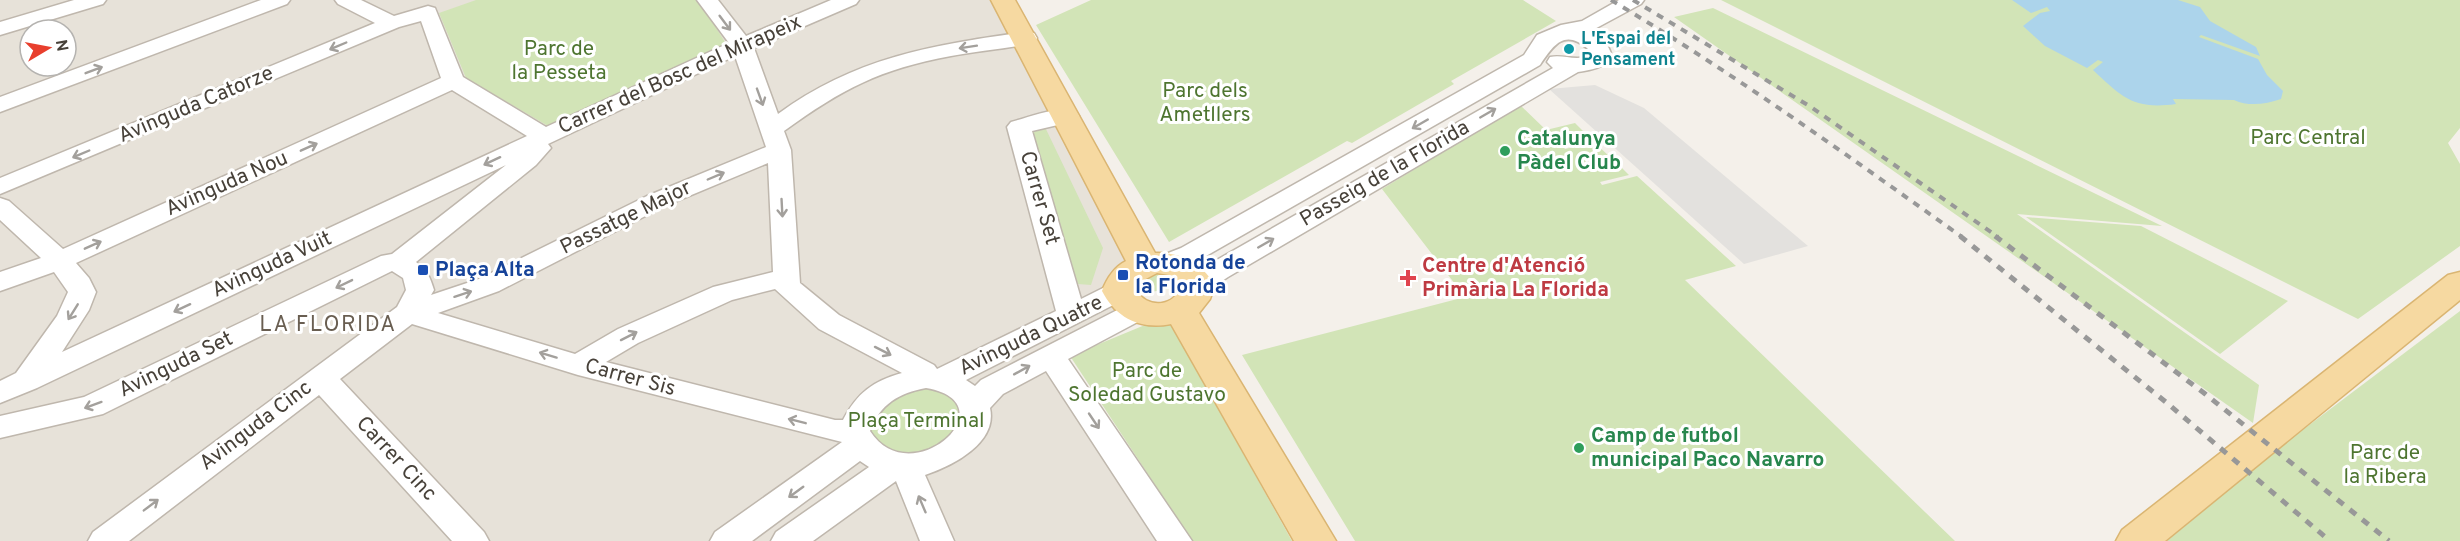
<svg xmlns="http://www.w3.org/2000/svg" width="2460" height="541" font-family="Overpass,sans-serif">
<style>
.residential{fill:#e7e2d9;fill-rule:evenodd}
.green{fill:#d2e4b7}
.parking{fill:#e3e1de}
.water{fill:#acd4eb}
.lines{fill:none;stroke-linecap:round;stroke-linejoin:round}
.minor-casing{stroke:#bfb7ad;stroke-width:3}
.major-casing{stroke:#dab572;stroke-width:3}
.minor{fill:#fff;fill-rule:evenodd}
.major{fill:#f6d9a1;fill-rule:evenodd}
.rail-far1{stroke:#989898;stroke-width:4;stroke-dasharray:7 7;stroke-linecap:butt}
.rail{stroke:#989898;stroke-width:5;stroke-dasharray:8 8;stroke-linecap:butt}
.oneway{stroke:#a3a09c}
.culture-dot{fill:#0f9aa8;stroke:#fff;stroke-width:2}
.leisure-dot{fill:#2e9e5b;stroke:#fff;stroke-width:2}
.transit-dot{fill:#1a4fb4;stroke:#fff;stroke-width:2}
.health-dot{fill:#e0444e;stroke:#fff;stroke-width:2}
.labels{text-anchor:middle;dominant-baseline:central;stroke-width:6;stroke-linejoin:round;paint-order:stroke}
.far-culture-label{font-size:18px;font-weight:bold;fill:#0d838f;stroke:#fff;text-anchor:start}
.park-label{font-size:21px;fill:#4e7530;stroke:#fff}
.street-label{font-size:21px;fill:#474139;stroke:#fff}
.leisure-label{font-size:21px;font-weight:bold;fill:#27864d;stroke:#fff;text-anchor:start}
.transit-label{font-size:21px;font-weight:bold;fill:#164399;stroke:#fff;text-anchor:start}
.health-label{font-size:21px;font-weight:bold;fill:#be3a42;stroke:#fff;text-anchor:start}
.neighbourhood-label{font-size:22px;letter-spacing:1.5px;fill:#695e51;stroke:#fff}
</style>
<rect width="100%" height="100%" fill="#f4f0ea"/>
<path class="residential" d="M0 0H1004L1145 265 1127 304 1050 355 1175 541H0ZM30 30H66V66H30Z"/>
<g class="green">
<polygon points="476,0 699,0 728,47 548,126 466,78 439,13"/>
<polygon points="1091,0 1523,0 1556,21 1451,81 1454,84 1352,143 1347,141 1169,242 1036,25"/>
<polygon points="1721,0 2460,0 2460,128 2448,143 2460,164 2460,246 2358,319"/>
<polygon points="1713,8 2162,226 2017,214 2259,385 2253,423 1674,17"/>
<polygon points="1520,105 1546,130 1575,123 1588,136 1560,143 1565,149 1594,142 1609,156 1580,163 1585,167 1615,161 1629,175 1600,182 1602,185 1637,176 1736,266 1685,280 1955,541 1355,541 1242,355 1465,297 1382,189"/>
<polygon points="1044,125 1103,248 1091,285 1078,284 1075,275 1067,271 1026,129"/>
<polygon points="2026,217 2141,226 2288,301 2220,354"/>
<polygon points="1145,265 1198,285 1136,294 1135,286"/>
<polygon points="2460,311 2460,541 2167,541 2284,444"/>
<polygon points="1157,320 1171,324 1292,541 1192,541 1070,356"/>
<polygon points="926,378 975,405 950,451 877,457 860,413"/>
</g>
<polygon class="parking" points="1595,85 1644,108 1808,246 1744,264 1549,89"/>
<path class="water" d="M2012 0H2178L2200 7 2210 21 2256 47 2260 56 2201 35 2199 37 2258 59 2267 75 2283 91 2281 99C2266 104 2249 107 2234 100L2173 99 2176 104C2133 110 2122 97 2093 70L2103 62 2098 60 2087 68 2045 46 2023 26 2040 13 2050 11 2047 7 2031 13Z"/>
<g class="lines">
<g class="minor-casing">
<g id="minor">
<polygon points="74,0 106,0 103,4 0,35 0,22"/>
<polygon points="261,0 290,0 287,4 0,112 0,97"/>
<path d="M335 0H361L394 16 428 6 435 8 463 77 546 127 729 43 697 0H718L746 36 831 0H859L856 4 754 48 778 114C856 57 933 45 1026 32L1034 33 1037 38 1034 43C1007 49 978 51 951 56 880 69 842 89 784 131L791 150 800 283 839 315 934 365 937 369 1056 311 1007 127 1011 122C1030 117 1056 106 1075 111L1079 116 1075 121 1032 131 1081 299 1109 285 1119 282 1129 285 1133 291 1129 297 966 380 975 386 981 380 1127 305 1137 302 1147 305 1151 311 1147 317 1068 359 1192 541H1157L1046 371 1003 394 990 408C998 443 952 466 925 475L954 541H920L896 481 813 541H771L776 532 869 467 860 461 752 541H710L715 532 842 442 578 375 412 324 340 379 484 532 489 541H452L319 395 129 541H88L93 532 397 307 406 290 403 278 392 271 103 414 0 438V416L84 397 381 256 392 254 506 165 37 388 0 403V381L16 373 57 316 68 292 54 272 0 291V272L41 258 0 220V198L9 201 63 249 441 78 421 21 399 27 0 194V178L375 23 338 4ZM735 56 766 147 647 196 479 279 431 295 434 290C430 277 427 270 416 262L536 165 551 148 548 144ZM452 90 527 136 62 352 89 310 96 292 89 278 76 263ZM768 163 773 272 713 287 618 329 575 354 438 313 499 291 665 206ZM775 289 819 329 902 373C873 381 857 393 843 420H835L606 362 638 343 732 300ZM926 388C1012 403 911 495 870 431 880 404 899 393 926 388Z"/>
<path d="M1619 0H1644L1641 4 1589 32C1601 36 1609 44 1612 57 1604 68 1591 70 1578 72L1228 277C1214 286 1205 296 1188 291L1184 285 1188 279 1208 265 1553 68 1547 62 1550 57C1564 54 1576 62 1590 55L1588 49C1564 28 1553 46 1540 65L1199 260 1167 271 1158 269 1154 263 1158 257 1181 248 1524 55 1537 35 1561 25 1582 21Z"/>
</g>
</g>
<g class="major-casing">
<g id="major">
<path d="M991 0H1015L1155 253C1182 252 1201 263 1215 285L1210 299 1199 313 1336 541H1294L1171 324C1140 330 1116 318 1102 291 1107 278 1114 267 1126 261ZM1157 273 1169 275 1181 286C1174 307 1149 309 1136 291L1140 282Z"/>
<polygon points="2460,272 2460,300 2165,541 2116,541 2122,530 2448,275"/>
</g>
</g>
<use href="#minor" class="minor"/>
<use href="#major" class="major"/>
<g class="rail-far1">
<path d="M1611 0C1733 73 1847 155 1962 237"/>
<polyline points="1633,0 1811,107 1998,237"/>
</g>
<g class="rail">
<polyline points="1960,236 2167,403 2330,541"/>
<polyline points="1995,236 2204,393 2389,541"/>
</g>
</g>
<defs><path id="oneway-shaft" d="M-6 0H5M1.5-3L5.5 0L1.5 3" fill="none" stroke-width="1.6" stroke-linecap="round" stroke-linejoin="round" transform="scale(1.5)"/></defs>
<g class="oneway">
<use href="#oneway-shaft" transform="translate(725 23) rotate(53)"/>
<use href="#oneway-shaft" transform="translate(338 46) rotate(157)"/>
<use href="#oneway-shaft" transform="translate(968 47) rotate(171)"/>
<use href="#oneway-shaft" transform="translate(94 70) rotate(-21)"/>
<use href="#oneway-shaft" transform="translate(760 97) rotate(70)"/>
<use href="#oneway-shaft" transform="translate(1488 113) rotate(-30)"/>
<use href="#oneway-shaft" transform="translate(1420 124) rotate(150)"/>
<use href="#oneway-shaft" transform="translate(309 147) rotate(-24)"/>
<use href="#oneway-shaft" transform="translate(81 154) rotate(157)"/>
<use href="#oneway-shaft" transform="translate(492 161) rotate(155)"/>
<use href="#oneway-shaft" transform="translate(716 176) rotate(-23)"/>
<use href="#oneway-shaft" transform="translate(782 208) rotate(87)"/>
<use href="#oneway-shaft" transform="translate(1266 243) rotate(-30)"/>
<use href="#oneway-shaft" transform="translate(93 245) rotate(-24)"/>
<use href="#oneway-shaft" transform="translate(344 284) rotate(154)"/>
<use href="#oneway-shaft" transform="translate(463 294) rotate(-18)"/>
<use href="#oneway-shaft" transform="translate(182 308) rotate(155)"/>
<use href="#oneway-shaft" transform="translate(73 312) rotate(122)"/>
<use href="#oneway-shaft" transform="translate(629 336) rotate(-27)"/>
<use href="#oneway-shaft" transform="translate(883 351) rotate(27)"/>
<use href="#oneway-shaft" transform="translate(548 355) rotate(-163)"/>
<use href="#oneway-shaft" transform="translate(1022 370) rotate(-29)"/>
<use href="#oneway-shaft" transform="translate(93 405) rotate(160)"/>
<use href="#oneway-shaft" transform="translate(797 421) rotate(-166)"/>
<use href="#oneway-shaft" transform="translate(1094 421) rotate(56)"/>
<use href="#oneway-shaft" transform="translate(796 492) rotate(144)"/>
<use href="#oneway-shaft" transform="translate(922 504) rotate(-113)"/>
<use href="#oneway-shaft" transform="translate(151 505) rotate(-37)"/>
</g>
<circle class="culture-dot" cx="1569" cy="49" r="6"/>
<g class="leisure-dot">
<circle cx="1505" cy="151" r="6"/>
<circle cx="1579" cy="448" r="6"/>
</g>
<g class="transit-dot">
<rect x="417" y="264" width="12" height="12" rx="3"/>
<rect x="1117" y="269" width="12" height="12" rx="3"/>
</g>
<path class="health-dot" d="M1405 269h6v6h6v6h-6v6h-6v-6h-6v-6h6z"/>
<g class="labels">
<g class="far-culture-label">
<text x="1581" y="39">L'Espai del<tspan x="1581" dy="21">Pensament</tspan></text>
</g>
<g class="park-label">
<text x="559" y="49">Parc de<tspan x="559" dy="24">la Pesseta</tspan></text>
<text x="1205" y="91">Parc dels<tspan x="1205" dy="24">Ametllers</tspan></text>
<text x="2308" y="138">Parc Central</text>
<text x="1147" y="371">Parc de<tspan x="1147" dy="24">Soledad Gustavo</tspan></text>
<text x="916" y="421">Plaça Terminal</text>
<text x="2385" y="453">Parc de<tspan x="2385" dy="24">la Ribera</tspan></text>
</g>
<g class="street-label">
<text transform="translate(680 75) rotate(-24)">Carrer del Bosc del Mirapeix</text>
<text transform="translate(196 105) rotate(-23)">Avinguda Catorze</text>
<text transform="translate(1385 174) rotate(-30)">Passeig de la Florida</text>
<text transform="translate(227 184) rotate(-24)">Avinguda Nou</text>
<text transform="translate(1039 198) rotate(74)">Carrer Set</text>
<text transform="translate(626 218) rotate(-26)">Passatge Major</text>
<text transform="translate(272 265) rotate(-25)">Avinguda Vuit</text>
<text transform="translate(1031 336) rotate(-26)">Avinguda Quatre</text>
<text transform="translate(176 365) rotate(-26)">Avinguda Set</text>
<text transform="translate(630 378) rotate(15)">Carrer Sis</text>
<text transform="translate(256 426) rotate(-37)">Avinguda Cinc</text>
<text transform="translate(396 459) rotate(47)">Carrer Cinc</text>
</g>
<g class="leisure-label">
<text x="1517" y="139">Catalunya<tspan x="1517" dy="24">Pàdel Club</tspan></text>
<text x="1591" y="436">Camp de futbol<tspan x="1591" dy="24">municipal Paco Navarro</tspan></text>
</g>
<g class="transit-label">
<text x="1135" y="263">Rotonda de<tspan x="1135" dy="24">la Florida</tspan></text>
<text x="435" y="270">Plaça Alta</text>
</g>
<g class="health-label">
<text x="1422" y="266">Centre d'Atenció<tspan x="1422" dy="24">Primària La Florida</tspan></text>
</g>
<g class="neighbourhood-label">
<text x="328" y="325">LA FLORIDA</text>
</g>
</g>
<g transform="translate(48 48) rotate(80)"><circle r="28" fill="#ffffff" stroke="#b5b3b0" stroke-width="1.5"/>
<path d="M0-4.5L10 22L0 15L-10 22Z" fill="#e83f2d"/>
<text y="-9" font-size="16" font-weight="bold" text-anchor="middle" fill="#474139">N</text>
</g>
</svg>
